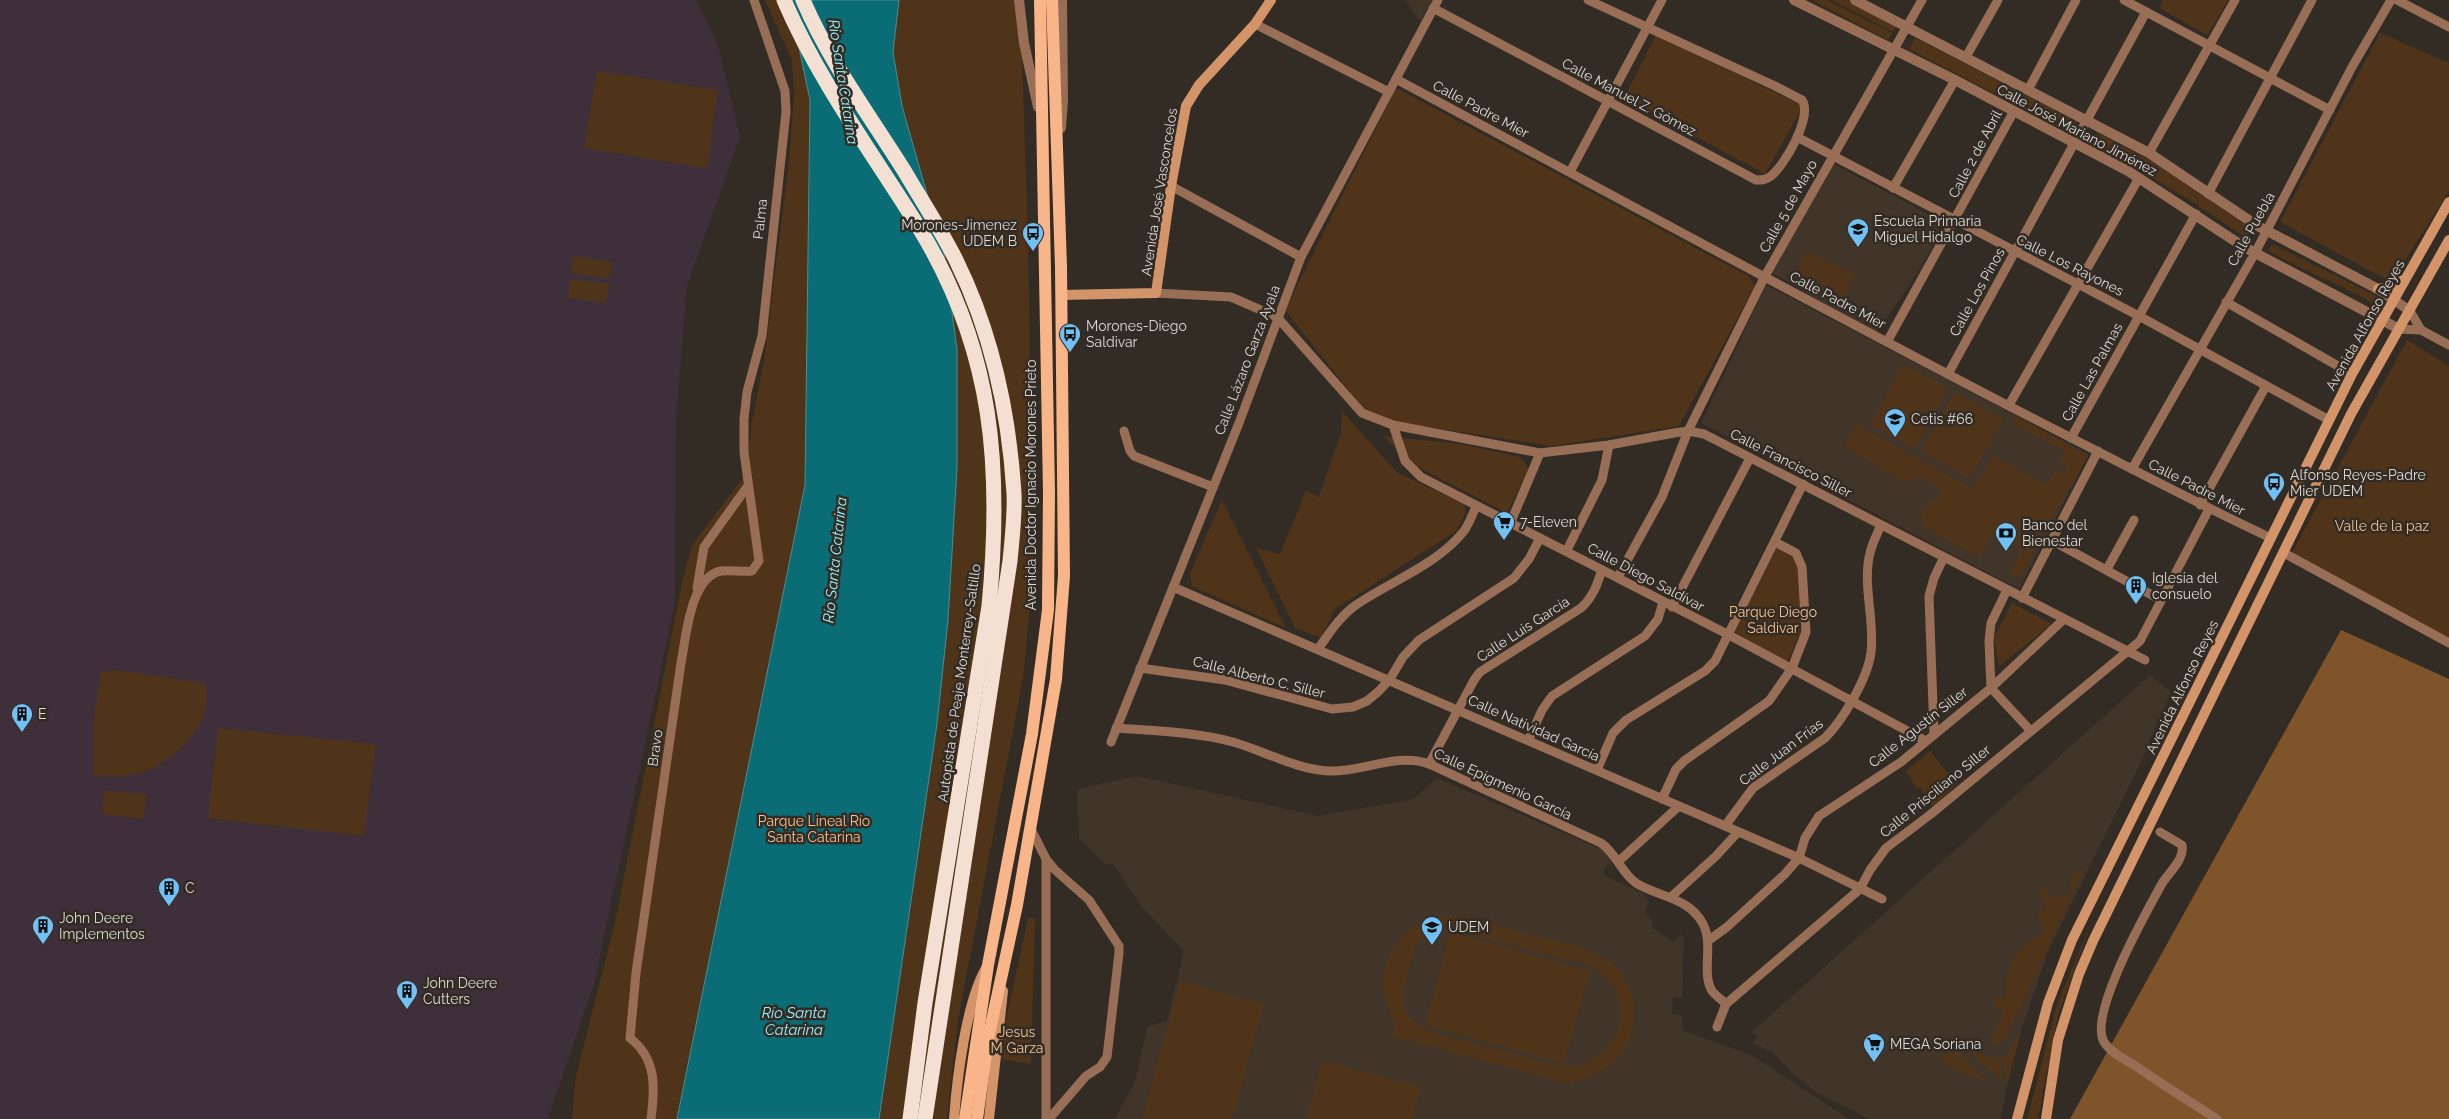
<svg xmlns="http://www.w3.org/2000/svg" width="2449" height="1119" font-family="Raleway,sans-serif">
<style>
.built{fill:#413429}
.industrial{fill:#3f2f3a}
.green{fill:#50341a;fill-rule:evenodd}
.forest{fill:#7f542a}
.water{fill:#0a6d76;stroke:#4a8d92}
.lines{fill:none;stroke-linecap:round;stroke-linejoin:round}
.minor{stroke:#986f56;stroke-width:9}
.tertiary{stroke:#986f56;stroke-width:10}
.secondary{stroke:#d4946a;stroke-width:10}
.primary{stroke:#f8b58a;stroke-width:12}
.motorway{stroke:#f4e0d3;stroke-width:15}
.labels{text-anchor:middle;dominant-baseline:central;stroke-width:5;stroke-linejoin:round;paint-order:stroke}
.street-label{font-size:14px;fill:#ded9d5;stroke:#332c25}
.poi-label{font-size:14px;fill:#ded9d5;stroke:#332c25;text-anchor:start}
.park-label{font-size:14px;fill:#f6c08f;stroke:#332c25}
.water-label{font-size:15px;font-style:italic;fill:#95f1fc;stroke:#332c25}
</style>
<rect width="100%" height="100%" fill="#332c25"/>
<g class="built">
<polygon points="1405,0 1432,0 1420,21"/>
<polygon points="1832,163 1946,224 1914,278 1876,334 1771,272"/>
<polygon points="1766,285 2089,454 2019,589 1701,423"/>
<polygon points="2150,675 2171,692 2139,766 2048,952 2021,1031 2007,1085 2001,1119 1870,1119 1817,1093 1791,1072 1773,1053 1753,1043 1757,1037 1752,1032"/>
<polygon points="1137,776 1318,816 1413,799 1437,778 1603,850 1613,860 1604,870 1605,876 1644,894 1649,903 1645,913 1653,921 1652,927 1654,929 1674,942 1680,934 1684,937 1682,997 1673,997 1672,1014 1682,1016 1682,1030 1753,1056 1849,1119 1115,1119 1135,1081 1147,1027 1167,1021 1184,951 1142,907 1113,864 1105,864 1079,838 1077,789"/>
</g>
<polygon class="industrial" points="0,0 696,0 718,45 740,137 687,286 676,419 675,603 594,984 548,1119 0,1119"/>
<g class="green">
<polygon points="765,0 1020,0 1028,235 1033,573 1023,678 958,1020 947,1119 572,1119 576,1076 615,923 682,583 692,545 746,474 752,422 764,361 789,163 794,92 792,60"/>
<polygon points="1812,0 1827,0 1892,33 1888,40"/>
<polygon points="1832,0 1848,0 1897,25 1893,32"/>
<polygon points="2163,0 2228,0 2207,35 2159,8"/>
<polygon points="2380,33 2449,63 2449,191 2391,282 2280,222"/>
<polygon points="1656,35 1803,106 1765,174 1624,98"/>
<polygon points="1915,38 2077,121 2071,133 1909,49"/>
<polygon points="597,71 718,90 707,168 584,148"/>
<polygon points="1396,88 1748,276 1755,286 1679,426 1551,446 1371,418 1285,310"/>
<polygon points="2098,133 2156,164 2253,230 2248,239 2191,201 2093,141"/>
<path d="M2272 244 2378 297 2376 301 2371 302C2336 283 2302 269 2268 251Z"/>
<polygon points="1807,251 1855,274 1844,296 1796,272"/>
<polygon points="573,256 612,262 610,279 571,273"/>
<polygon points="571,279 609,284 606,303 568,298"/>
<polygon points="2407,340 2449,366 2449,639 2292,553"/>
<polygon points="1903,364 1948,388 1915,449 1870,424"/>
<polygon points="1955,392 2004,419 1969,479 1921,451"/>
<polygon points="1342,411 1396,472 1464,504 1466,512 1456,531 1335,609 1321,638 1295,628 1256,548 1280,554 1306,491 1319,497 1341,433"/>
<polygon points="2018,417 2088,456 2020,575 2017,577 2009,575 2021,549 1993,533 1980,558 1925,527 1920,513 1930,501 1941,497 1937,486 1921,477 1904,482 1844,446 1856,424 1973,489 1993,455 2047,485 2055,471 2063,474 2068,468 2059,463 2065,451 2012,423"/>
<polygon points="1383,436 1460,444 1519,457 1525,462 1528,470 1507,513 1414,465"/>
<polygon points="1222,500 1286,628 1192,586 1190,573"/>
<polygon points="1777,546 1797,559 1804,624 1787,663 1735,632"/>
<polygon points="2012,603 2052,624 1999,666 1994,637"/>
<path d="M118 670 206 684C211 718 191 743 164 761 158 765 151 770 144 772 127 777 111 777 93 775V725L101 672Z"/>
<polygon points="218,728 376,744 364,836 208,818"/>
<polygon points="1930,751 1957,784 1933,807 1920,787 1917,789 1906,771"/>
<polygon points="105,790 147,795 143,819 102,814"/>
<path d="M2085 867 2006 1038 1995 1044H1990L2002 1012 1991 999 2005 997C2005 967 2014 945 2044 934L2037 913 2046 909 2038 888H2044L2051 897H2065L2071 889 2070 877Z"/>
<path d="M1450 915C1477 918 1503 927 1529 934 1569 945 1622 949 1633 998 1635 1010 1635 1024 1631 1036 1622 1062 1600 1075 1574 1081L1573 1085 1392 1036 1395 1023C1365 974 1394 921 1450 915ZM1450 929 1589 965C1608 977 1621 992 1620 1015 1619 1041 1598 1063 1572 1066 1557 1067 1541 1061 1527 1057 1496 1049 1465 1041 1434 1033 1396 1016 1400 1003 1409 968 1412 959 1413 946 1420 939 1428 932 1440 931 1450 929Z"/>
<polygon points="1028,918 1035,918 1031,1064 1002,1059 1003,1034"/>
<polygon points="2091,923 2058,1015 2038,1119 2027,1119 2057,1005"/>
<polygon points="1450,932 1590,971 1564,1063 1425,1025"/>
<polygon points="1180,981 1264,1004 1232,1119 1142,1119"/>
<polygon points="2021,1031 2007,1085 2002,1057 2009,1051"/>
<polygon points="1970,1049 1991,1058 2001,1058 2001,1079 1977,1060"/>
<polygon points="1958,1050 1971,1067 1989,1082 1962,1073 1939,1059 1940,1056"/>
<polygon points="1322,1061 1421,1086 1412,1119 1306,1119"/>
</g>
<polygon class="forest" points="2341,630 2449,679 2449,1119 2070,1119"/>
<polygon class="water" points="789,0 899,0 893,52 902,106 944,254 957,349 957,468 948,620 937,724 879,1119 677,1119 805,485 810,100"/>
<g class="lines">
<g class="minor">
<polyline points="2124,0 2330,110"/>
<polyline points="2397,0 2449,27"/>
<path d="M1433 8 1756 180C1762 180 1766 180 1771 176 1785 165 1813 116 1802 100L1775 86 1588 0"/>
<polyline points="1255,24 1389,92"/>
<polyline points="1966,57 1998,0"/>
<path d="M1396 79C1599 188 1801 298 2005 404 2094 449 2181 496 2271 538"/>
<polyline points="2028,90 2076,0"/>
<polyline points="1797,137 2139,316 2329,420"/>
<polyline points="2149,153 2235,0"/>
<polyline points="1570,172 1662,0"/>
<polyline points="1171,186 1301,257"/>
<polyline points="1893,188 1955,80"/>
<polyline points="2208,194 2312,0"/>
<polyline points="1156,293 1231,297 1277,317 1362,413 1393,425 1540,453 1609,445 1674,433 1688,431 1704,434 2145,660"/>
<polyline points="2226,302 2352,374"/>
<polyline points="2410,311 2421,330"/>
<polyline points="2399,329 2421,330 2449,345"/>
<polyline points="1887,342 2014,111"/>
<polyline points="1948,374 2146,12"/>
<polyline points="2009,405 2139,178"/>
<polyline points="1393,425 1405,461 1421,477 1729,635 1926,741"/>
<polyline points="1124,431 1130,451 1134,456 1213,487"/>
<polyline points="2071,438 2196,214"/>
<polyline points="2132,469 2255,253 2352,67 2391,0"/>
<polyline points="2200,505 2266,386"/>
<polyline points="1510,524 1540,453"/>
<polyline points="2053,541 2161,600"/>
<polyline points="1567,550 1602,480 1609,445"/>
<polyline points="2284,553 2449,643"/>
<polyline points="2107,569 2134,520"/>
<polyline points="1618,577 1662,497 1688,431 1765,276 1922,0"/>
<polyline points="1173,587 1799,858 1882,899"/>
<polyline points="697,588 704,547 747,487"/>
<polyline points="2007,590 1991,623 1989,641 1991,688 2030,730"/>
<polyline points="2022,598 2098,451"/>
<polyline points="1672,607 1750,458"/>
<path d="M1318 649C1329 634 1340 616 1356 605 1391 581 1437 565 1464 531 1469 524 1472 515 1476 507"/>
<polyline points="1140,668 1225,680 1332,709 1353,707 1367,701 1379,691 1390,679 1403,657 1419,640 1514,578 1529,559 1540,538"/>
<path d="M1116 728C1155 731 1196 732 1233 742 1264 751 1296 769 1328 771 1362 773 1396 752 1429 764L1601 843C1617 854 1621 873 1636 883 1658 897 1689 897 1703 924 1714 945 1701 973 1712 991 1716 996 1722 1000 1726 1004"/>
<polyline points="1934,734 1929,596 1934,578 1944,557"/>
<polyline points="1529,739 1542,710 1552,696 1645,636 1658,619 1663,602"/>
<polyline points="1111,742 1239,423 1301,257 1438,0"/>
<path d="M1429 764 1474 680 1480 672 1581 608C1593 597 1597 585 1602 570"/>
<polyline points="1597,770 1613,733 1626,720 1705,671 1715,661 1803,484"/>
<polyline points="1662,799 1676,769 1684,761 1769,701 1792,668 1806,632 1802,567 1796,553 1775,542"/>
<path d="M1725 826 1753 788 1825 738C1843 720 1868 678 1871 652 1875 620 1862 585 1870 553 1872 544 1877 534 1881 525"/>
<polyline points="1031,829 1046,859 1055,870 1089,900 1119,946 1119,953 1107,1057 1100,1067 1086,1076 1049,1119"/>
<path d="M2160 832 2182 845C2185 861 2167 873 2160 887 2145 915 2088 1015 2104 1042 2111 1053 2126 1060 2137 1067 2163 1085 2190 1102 2217 1119"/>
<polyline points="1046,859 1046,1119"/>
<polyline points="1619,861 1679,806"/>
<polyline points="1671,897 1716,856 1738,832"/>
<polyline points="1709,940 1727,927 1784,875 1799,858 1805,838 1819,816 1901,762 1991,688 2064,619"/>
<polyline points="1717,1027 1726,1004 1860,889 1870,870 1886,848 1931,814 2140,641 2209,509"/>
<path d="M651 1119C655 1088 657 1059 630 1038L636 973 681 663C686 638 690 577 721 571 731 570 742 572 752 571L759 561 744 452V419L747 392 762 336 786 112 785 91 754 0"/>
</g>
<g class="tertiary">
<polyline points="1019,0 1024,43 1038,107"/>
<polyline points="1794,0 1955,80 2128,171 2244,247 2399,329"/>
<polyline points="1855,0 2149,153 2256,225 2378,289 2410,311"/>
<polyline points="1061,128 1063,100 1062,0"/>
</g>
<g class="secondary">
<polyline points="2378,289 2392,287 2403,280"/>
<polyline points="1061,295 1156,293 1171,186 1186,106 1199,85 1255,24 1271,0"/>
<path d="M954 1119C957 1078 966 1003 986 968"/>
<polyline points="989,1119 1003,991"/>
<polyline points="2017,1119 2048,1003 2072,940 2352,374 2449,202"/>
<polyline points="2046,1119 2058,1040 2079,974 2093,941 2351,414 2449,240"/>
</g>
<g class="primary">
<polyline points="965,1119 988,965 1032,734 1048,610 1049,492 1040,0"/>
<polyline points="977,1119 988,1039 1017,905 1056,679 1064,576 1061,267 1052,0"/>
</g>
<g class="motorway">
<path d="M784 0C819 82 874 155 921 231 994 352 1002 469 989 606L925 1003 910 1119"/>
<path d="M803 0C829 61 870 116 905 172 922 201 941 230 956 260 992 333 1009 413 1014 493 1015 516 1012 539 1010 561L925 1119"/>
</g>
</g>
<defs>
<g id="school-pin" transform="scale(1.125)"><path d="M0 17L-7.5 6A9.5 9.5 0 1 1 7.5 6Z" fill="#72c1f5" stroke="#332c25"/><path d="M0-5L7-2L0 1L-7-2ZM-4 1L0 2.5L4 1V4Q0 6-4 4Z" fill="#111"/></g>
<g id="bus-pin" transform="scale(1.125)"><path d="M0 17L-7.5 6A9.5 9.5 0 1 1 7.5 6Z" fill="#72c1f5" stroke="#332c25"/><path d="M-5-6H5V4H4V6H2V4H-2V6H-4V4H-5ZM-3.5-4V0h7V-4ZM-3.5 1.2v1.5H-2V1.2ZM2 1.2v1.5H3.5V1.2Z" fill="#111"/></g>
<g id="supermarket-pin" transform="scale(1.125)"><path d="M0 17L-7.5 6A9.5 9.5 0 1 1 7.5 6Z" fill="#72c1f5" stroke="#332c25"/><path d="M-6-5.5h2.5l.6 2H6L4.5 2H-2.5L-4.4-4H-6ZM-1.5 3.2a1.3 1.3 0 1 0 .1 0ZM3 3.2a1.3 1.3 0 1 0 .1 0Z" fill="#111"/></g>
<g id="bank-pin" transform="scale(1.125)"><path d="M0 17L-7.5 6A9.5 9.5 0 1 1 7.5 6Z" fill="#72c1f5" stroke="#332c25"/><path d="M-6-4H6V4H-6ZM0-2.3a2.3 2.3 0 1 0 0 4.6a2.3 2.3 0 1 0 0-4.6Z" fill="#111"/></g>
<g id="building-pin" transform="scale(1.125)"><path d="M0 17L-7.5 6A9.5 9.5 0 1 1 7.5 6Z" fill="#72c1f5" stroke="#332c25"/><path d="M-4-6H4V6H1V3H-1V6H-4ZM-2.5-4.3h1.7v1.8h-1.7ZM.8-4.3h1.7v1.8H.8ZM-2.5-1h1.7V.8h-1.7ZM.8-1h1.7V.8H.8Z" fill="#111"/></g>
<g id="university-pin" transform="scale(1.125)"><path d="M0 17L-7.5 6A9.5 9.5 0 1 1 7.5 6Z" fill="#72c1f5" stroke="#332c25"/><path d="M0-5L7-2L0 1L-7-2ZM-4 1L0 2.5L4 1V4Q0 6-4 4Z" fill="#111"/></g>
</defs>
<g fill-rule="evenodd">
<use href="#school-pin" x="1858" y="229"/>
<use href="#bus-pin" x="1033" y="233"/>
<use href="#bus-pin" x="1070" y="334"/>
<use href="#school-pin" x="1895" y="419"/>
<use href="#bus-pin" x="2274" y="483"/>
<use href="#supermarket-pin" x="1504" y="522"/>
<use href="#bank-pin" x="2006" y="533"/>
<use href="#building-pin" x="2136" y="586"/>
<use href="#building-pin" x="22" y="714"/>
<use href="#building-pin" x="169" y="888"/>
<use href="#building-pin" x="43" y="926"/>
<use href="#university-pin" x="1432" y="927"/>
<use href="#building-pin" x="407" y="991"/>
<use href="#supermarket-pin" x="1874" y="1044"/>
</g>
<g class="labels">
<g class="street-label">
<text transform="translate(1629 97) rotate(28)">Calle Manuel Z. Gómez</text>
<text transform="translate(1481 109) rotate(28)">Calle Padre Mier</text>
<text transform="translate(2077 130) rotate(28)">Calle José Mariano Jiménez</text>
<text transform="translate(1975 154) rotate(-62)">Calle 2 de Abril</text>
<text transform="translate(1159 192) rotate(-81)">Avenida José Vasconcelos</text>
<text transform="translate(1788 206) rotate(-61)">Calle 5 de Mayo</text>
<text transform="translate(760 219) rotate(-84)">Palma</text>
<text transform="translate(2251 229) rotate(-61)">Calle Puebla</text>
<text transform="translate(2070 265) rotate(27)">Calle Los Rayones</text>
<text transform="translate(1977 292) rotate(-61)">Calle Los Pinos</text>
<text transform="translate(1838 300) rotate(28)">Calle Padre Mier</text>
<text transform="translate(2365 325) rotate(-61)">Avenida Alfonso Reyes</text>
<text transform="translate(1247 360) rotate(-69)">Calle Lázaro Garza Ayala</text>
<text transform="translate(2092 372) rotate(-61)">Calle Las Palmas</text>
<text transform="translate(1791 463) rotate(27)">Calle Francisco Siller</text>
<text transform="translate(1031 485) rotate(-90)">Avenida Doctor Ignacio Morones Prieto</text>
<text transform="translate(2197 487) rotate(27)">Calle Padre Mier</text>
<text transform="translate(1646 577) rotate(28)">Calle Diego Saldívar</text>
<text transform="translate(1523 629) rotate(-33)">Calle Luis García</text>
<text transform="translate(1259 677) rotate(14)">Calle Alberto C. Siller</text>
<text transform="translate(959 683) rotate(-82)">Autopista de Peaje Monterrey-Saltillo</text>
<text transform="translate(2182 687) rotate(-64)">Avenida Alfonso Reyes</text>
<text transform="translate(1918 727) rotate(-38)">Calle Agustín Siller</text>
<text transform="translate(1534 728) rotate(24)">Calle Natividad García</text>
<text transform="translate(655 748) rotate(-82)">Bravo</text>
<text transform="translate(1781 752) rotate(-37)">Calle Juan Frías</text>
<text transform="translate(1503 784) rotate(25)">Calle Epigmenio García</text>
<text transform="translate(1935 791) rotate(-39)">Calle Prisciliano Siller</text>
</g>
<g class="poi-label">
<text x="1874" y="221">Escuela Primaria<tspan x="1874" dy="16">Miguel Hidalgo</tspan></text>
<text x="1017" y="225" text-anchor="end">Morones-Jimenez<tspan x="1017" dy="16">UDEM B</tspan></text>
<text x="1086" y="326">Morones-Diego<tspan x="1086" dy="16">Saldivar</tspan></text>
<text x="1911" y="419">Cetis #66</text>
<text x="2290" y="475">Alfonso Reyes-Padre<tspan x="2290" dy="16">Mier UDEM</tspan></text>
<text x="1520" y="522">7-Eleven</text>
<text x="2022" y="525">Banco del<tspan x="2022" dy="16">Bienestar</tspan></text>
<text x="2152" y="578">Iglesia del<tspan x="2152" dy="16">consuelo</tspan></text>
<text x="38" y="714">E</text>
<text x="185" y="888">C</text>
<text x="59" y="918">John Deere<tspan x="59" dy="16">Implementos</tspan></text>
<text x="1448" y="927">UDEM</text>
<text x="423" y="983">John Deere<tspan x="423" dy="16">Cutters</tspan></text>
<text x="1890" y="1044">MEGA Soriana</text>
</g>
<g class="park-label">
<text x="2382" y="526">Valle de la paz</text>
<text x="1773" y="612">Parque Diego<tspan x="1773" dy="16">Saldivar</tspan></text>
<text x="814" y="821">Parque Lineal Río<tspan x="814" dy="16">Santa Catarina</tspan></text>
<text x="1017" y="1032">Jesus<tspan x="1017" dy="16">M Garza</tspan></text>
</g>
<g class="water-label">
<text transform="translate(843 82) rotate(81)">Río Santa Catarina</text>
<text transform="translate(835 560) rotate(-84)">Río Santa Catarina</text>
<text x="794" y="1013">Río Santa<tspan x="794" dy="17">Catarina</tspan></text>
</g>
</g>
</svg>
